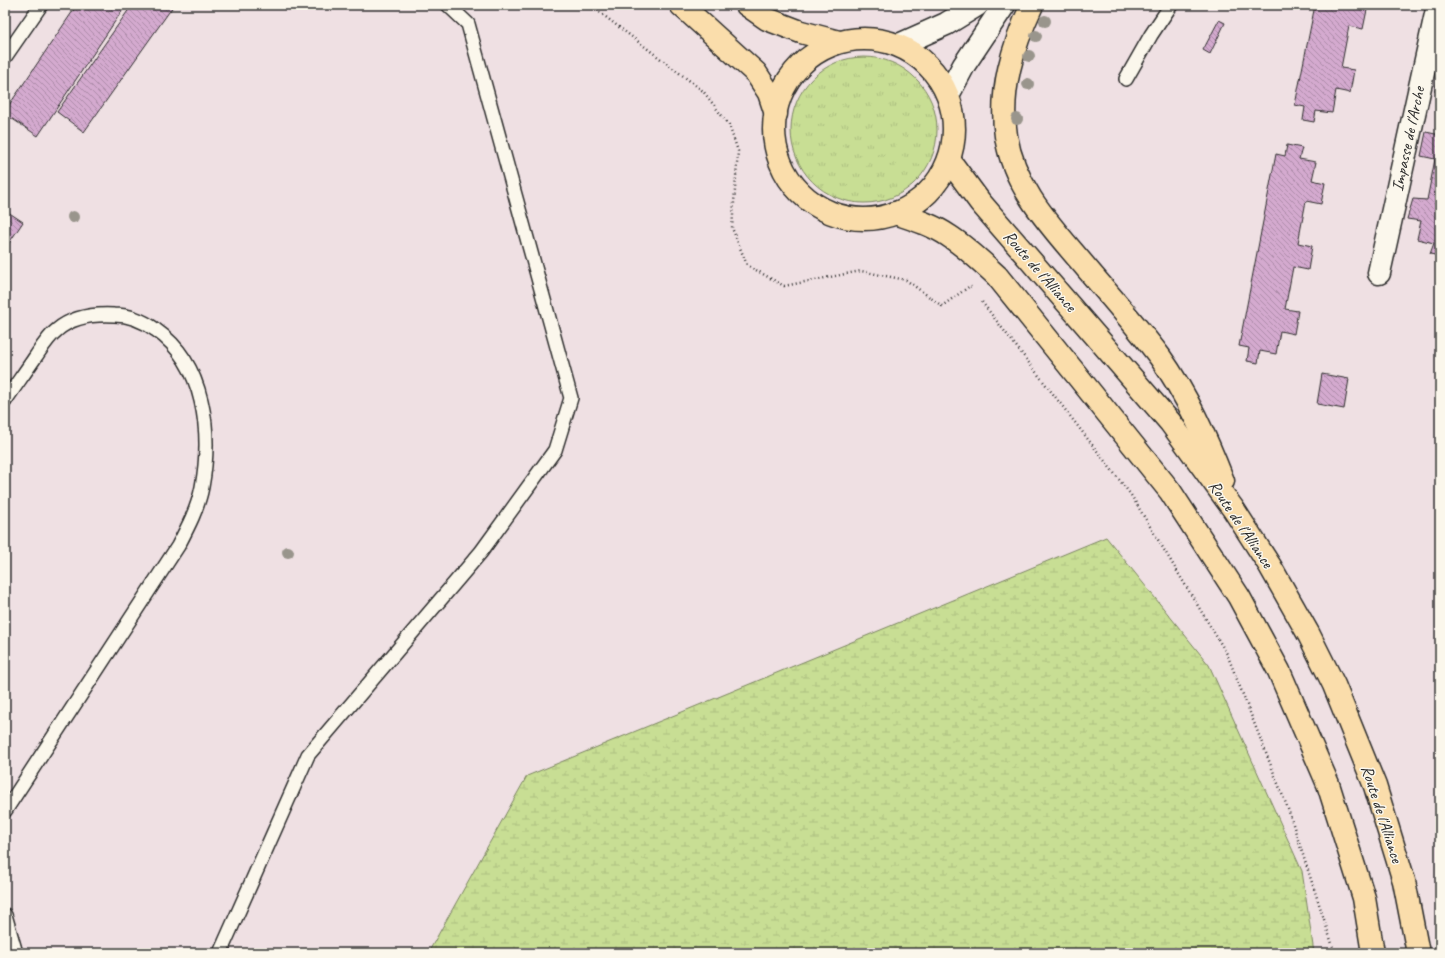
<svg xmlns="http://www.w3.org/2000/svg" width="1445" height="958" font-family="Caveat,sans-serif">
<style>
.grass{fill:url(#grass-tufts);stroke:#7a8460}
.wetland{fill:url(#wetland-marsh);stroke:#7a8460}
.building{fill:url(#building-back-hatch);stroke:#2b2b2b}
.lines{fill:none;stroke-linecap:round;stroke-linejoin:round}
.lane-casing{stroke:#2b2b2b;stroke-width:16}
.street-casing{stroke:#2b2b2b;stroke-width:25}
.secondary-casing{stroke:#2b2b2b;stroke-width:25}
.highway-casing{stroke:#2b2b2b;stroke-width:25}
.path{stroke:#2b2b2b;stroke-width:2.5;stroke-dasharray:1 3;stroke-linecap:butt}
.lane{stroke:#fbf7ec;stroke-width:13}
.street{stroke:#fbf7ec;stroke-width:22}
.secondary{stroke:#fbf7ec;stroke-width:22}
.highway{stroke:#faddab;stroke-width:22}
.tree{fill:#99958c}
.labels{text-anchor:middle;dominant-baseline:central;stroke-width:3;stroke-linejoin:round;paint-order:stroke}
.street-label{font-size:17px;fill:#2b2b2b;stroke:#fbf7ec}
</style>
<defs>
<pattern id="grass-tufts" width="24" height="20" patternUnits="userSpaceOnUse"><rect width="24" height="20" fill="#c8de94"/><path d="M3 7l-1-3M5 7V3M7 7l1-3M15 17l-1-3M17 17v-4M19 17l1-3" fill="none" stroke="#acbf80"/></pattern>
<pattern id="wetland-marsh" width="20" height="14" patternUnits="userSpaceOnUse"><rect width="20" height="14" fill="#c8de94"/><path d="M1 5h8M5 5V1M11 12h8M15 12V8" fill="none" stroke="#acbf80"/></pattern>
<pattern id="building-back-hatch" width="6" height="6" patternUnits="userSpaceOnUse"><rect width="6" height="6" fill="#d4aacf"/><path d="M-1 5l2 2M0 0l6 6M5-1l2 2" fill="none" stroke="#ac8ba8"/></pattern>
</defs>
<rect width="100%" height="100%" fill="#efe0e3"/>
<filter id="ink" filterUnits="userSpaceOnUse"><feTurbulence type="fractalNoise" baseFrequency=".025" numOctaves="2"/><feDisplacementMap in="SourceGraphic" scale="8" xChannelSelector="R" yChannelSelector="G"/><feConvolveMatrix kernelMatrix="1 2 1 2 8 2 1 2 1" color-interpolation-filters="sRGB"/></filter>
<g filter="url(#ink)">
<circle class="grass" cx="864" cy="130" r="73"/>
<polygon class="wetland" points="1106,537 1209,665 1302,871 1314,953 428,953 527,776"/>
<g class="building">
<polygon points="77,5 126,5 38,136 5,114 5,111"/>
<polygon points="132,5 174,5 84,132 57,112"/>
<polygon points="1315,5 1368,5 1363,29 1349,26 1341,68 1354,70 1350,93 1336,90 1332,113 1316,111 1314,122 1303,120 1305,107 1295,105"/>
<polygon points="1219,20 1225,23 1210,54 1203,50"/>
<polygon points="1440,68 1440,92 1435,91"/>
<polygon points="1426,132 1440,135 1440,256 1430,254 1434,243 1417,239 1421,221 1407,219 1413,199 1427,200 1435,159 1421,156"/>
<polygon points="1287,145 1302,148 1299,159 1316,162 1312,180 1325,183 1321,204 1306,201 1298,243 1312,246 1308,270 1293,267 1285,309 1298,311 1294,334 1280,331 1276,354 1260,351 1258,363 1247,361 1249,348 1239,346 1276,154 1285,156"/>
<polygon points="5,210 23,222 5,249"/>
<polygon points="1322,374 1349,379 1344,409 1317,404"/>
</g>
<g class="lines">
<g class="lane-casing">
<g id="lane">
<polyline points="5,57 41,5"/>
<polyline points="1126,79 1151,35 1171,5"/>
<path d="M5 401C15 386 26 371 36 356 42 347 49 336 57 330 72 317 95 314 114 315 130 315 144 321 156 330 205 364 212 433 202 487 198 508 188 527 178 546L5 811"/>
<polyline points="5,915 16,953"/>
<polyline points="220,953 308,755 481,552 555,450 571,398 468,24 448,5"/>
</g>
</g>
<g class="street-casing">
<polyline id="street" points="1379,273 1438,5"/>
</g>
<g class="secondary-casing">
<g id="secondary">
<polyline points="899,45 946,24 977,5"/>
<polyline points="948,95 964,65 1004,5"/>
</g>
</g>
<g class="highway-casing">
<g id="highway">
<polyline points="681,5 756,73 769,93 776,114"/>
<polyline points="747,5 767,19 801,32 839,42"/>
<path d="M1032 5C1013 46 999 90 1006 136 1014 188 1051 226 1083 264 1109 295 1136 325 1160 357 1187 395 1206 438 1223 481"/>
<circle cx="864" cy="129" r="90"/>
<polyline points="949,160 980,202 1170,422 1234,510 1270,566 1309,635 1334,685 1375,786 1404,881 1418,953"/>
<path d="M895 213C913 219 933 225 949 236 966 247 982 262 997 276L1170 491 1239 597 1279 671 1328 784 1364 898 1373 953"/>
</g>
</g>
<g class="path">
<polyline points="590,5 703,91 729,125 738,151 732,228 747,265 784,286 861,271 906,280 942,306 970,286 971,287"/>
<polyline points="982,302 1131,495 1227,654 1288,809 1335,953"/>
</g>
<use href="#lane" class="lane"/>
<use href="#street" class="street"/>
<use href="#secondary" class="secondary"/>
<use href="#highway" class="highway"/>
</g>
<g class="tree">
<circle cx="1045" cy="21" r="6"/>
<circle cx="1036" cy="36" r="6"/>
<circle cx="1029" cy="56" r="6"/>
<circle cx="1028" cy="84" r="6"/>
<circle cx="1017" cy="119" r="6"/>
<circle cx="73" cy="217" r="6"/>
<circle cx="288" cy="552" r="6"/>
</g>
</g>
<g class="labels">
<g class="street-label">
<text transform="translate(1408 139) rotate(-78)">Impasse de l'Arche</text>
<text transform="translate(1040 271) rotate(49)">Route de l'Alliance</text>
<text transform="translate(1241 524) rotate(56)">Route de l'Alliance</text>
<text transform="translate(1382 814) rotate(72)">Route de l'Alliance</text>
</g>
</g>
<rect width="1445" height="958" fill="none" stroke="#fbf7ec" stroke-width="20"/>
<rect x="10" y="10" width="1425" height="938" fill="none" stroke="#2b2b2b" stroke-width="1.5" filter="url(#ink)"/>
</svg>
